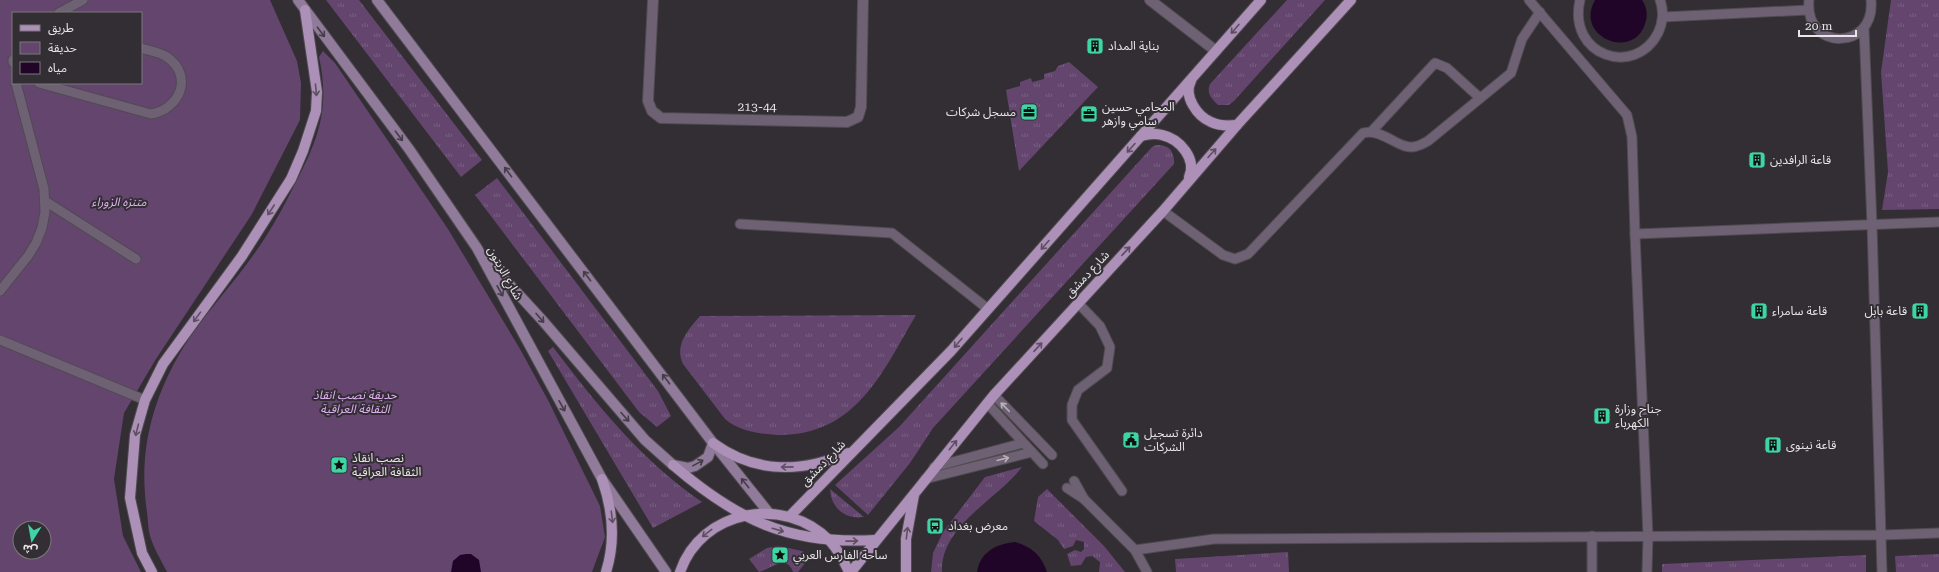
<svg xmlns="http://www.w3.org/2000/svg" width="1939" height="572" font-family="'Roboto Serif','Noto Sans Arabic',serif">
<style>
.grass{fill:url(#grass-tufts)}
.green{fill:#63456e;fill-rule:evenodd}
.water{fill:#200529}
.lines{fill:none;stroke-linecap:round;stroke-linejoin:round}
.lane-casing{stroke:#4f4b50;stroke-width:11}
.street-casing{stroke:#4f4b50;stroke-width:12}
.secondary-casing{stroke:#4f4b50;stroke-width:12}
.primary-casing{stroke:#4f4b50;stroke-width:12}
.lane{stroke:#6e6174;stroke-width:9}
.street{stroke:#6e6174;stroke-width:10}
.secondary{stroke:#917b9a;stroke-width:10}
.primary{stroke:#ac90b7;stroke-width:10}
.oneway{stroke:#5d5061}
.oneway2{stroke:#453d48}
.oneway3{stroke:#b8b1ba}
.labels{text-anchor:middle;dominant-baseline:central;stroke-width:4;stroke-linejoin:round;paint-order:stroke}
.poi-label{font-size:12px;fill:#e9e6e9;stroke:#322e33;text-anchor:start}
.street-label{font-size:12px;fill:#e9e6e9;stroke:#322e33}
.park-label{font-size:12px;font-style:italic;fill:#e0b0f3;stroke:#322e33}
</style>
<defs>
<pattern id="grass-tufts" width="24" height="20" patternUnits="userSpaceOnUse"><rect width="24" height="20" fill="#63456e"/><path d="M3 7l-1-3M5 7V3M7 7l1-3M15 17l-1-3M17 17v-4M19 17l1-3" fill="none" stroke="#796083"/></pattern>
</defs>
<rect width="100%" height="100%" fill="#322e33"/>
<g class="grass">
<polygon points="326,0 359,0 482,160 461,177"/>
<path d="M1287 0H1325L1234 101 1229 105H1218C1212 99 1206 94 1210 84Z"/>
<polygon points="1891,0 1939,0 1939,209 1882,210 1888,172 1881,72"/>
<polygon points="1069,62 1098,87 1019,171 1006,90 1020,86 1020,82 1031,78 1032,82 1044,79 1044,74 1055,71 1058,66"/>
<path d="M1156 145C1169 144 1175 152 1174 164L933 428 910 463 868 515 835 485 899 427 1152 147Z"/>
<polygon points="497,178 658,391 671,416 657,427 639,412 475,195"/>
<path d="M916 315C882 373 856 436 777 435 759 434 739 431 725 419L683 364C674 345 688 330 700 316Z"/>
<path d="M553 347C597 405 641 460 702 502L653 528 548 351Z"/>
<path d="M1022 467C998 499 940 526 942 572H931L933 553 943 532 985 477Z"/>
<path d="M830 489 864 517C845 520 831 508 830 489Z"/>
<polygon points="1047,489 1104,546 1125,572 1099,572 1100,562 1092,556 1086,557 1081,565 1071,566 1067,554 1075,550 1081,552 1084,549 1084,542 1076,540 1073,546 1064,549 1058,540 1034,521 1038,497"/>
<path d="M779 546 802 551 810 557 798 572H793C786 553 770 570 759 572L749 559 767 548Z"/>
<polygon points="1288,552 1289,572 1176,572 1175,559"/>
<polygon points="1939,554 1939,572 1896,572 1895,556"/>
<polygon points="1866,555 1866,572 1662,572 1662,564"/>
</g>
<g class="green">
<path d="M0 0H270L297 61 301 83 300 120 252 214 156 359 124 413 114 479 123 536 141 572H0ZM13 13H141V83H13ZM20 528H44V552H20Z"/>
<path d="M323 51 335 63 448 229 520 349 549 402 600 506 605 537 592 572H167C161 560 154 549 150 536 148 529 148 520 147 512 138 453 152 399 183 348 203 315 232 286 254 254 270 232 283 208 295 184 319 138 330 108 319 57Z"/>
</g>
<g class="water">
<path d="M1595 0H1642C1647 7 1648 16 1645 24 1633 61 1574 37 1595 0Z"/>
<path d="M1015 542C1032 547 1041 555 1047 572H977C980 552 996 544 1015 542Z"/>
<polygon points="466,554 471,554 479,560 481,572 451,572 453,561 460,555"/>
</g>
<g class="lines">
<g class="lane-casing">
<g id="lane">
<polyline points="1529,0 1627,115 1632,137 1635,234 1648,536 1647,572"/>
<path d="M1580 0C1567 56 1635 78 1658 33 1663 23 1664 10 1660 0"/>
<path d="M1809 0C1804 52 1876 51 1871 0"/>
<polyline points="59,13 83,0"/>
<polyline points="1663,17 1808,10"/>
<polyline points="1864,28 1872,225 1882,572"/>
<polyline points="13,60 13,62"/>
<path d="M39 83 151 114C180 109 194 76 167 57 160 52 149 51 141 48"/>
<polyline points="1372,131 1435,63 1447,68 1480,98"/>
<polyline points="45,201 136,259"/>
<path d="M1163 211 1223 255 1235 259 1248 254 1363 133C1384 128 1400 152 1417 146 1421 145 1424 143 1428 141L1511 73 1522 39 1540 12"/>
<polyline points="740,224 892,233 988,309"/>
<polyline points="1635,234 1939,222"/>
<polyline points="0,291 28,256 36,243 42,228 45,212 44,189 16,83"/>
<polyline points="1078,303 1100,326 1110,347 1107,368 1078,390 1072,405 1072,420 1122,491"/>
<polyline points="0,340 145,400"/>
<polyline points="994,395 1052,455"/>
<polyline points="987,403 1043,464"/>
<polyline points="934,467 1023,443"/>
<polyline points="925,479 1032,452"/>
<polyline points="1074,481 1084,499"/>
<polyline points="1067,488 1084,499 1135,550 1147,572"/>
<polyline points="1592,536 1592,572"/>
<polyline points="1135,550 1214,539 1882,535 1939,533"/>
</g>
</g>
<g class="street-casing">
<g id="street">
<polyline points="653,0 648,101 652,111 661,118 847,122 858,117 861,107 863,0"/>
<polyline points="1150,0 1216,51"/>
</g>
</g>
<g class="secondary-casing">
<g id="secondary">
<polyline points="298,0 409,149 477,248 602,479 666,572"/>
<polyline points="377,0 713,443 769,513"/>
<polyline points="486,259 543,321 645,440 673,465 688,468 695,466 708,457 713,443"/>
</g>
</g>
<g class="primary-casing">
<g id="primary">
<path d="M1191 81C1183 96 1197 116 1211 122 1219 126 1228 126 1237 125"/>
<path d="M1141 136C1148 134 1155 133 1162 135 1180 139 1197 159 1189 177"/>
<path d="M713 443C756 474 801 473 848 453"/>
<path d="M673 465C737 520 789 545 875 540"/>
<path d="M602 479C613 510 616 540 606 572"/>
<polyline points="790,516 951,351 1261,0"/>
<polyline points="152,572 142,553 130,498 135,435 145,400 163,364 242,256 291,179 303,151 316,111 317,92 305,10"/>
<path d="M680 572C701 510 784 494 830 541 838 550 844 561 849 572"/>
<polyline points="851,572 994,395 1163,211 1237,125 1351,0"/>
<polyline points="906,572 906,539 914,495"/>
</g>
</g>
<use href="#lane" class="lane"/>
<use href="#street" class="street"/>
<use href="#secondary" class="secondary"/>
<use href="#primary" class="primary"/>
</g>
<defs><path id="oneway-shaft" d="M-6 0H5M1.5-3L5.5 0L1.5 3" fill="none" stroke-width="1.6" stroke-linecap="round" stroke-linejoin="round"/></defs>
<g class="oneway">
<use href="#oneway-shaft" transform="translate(1235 29) rotate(131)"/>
<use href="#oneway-shaft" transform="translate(316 90) rotate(85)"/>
<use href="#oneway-shaft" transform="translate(1131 148) rotate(132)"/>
<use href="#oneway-shaft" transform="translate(1212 153) rotate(-48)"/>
<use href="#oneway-shaft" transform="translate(271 210) rotate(123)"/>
<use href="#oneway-shaft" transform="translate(1045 245) rotate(132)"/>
<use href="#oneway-shaft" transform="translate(1126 251) rotate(-47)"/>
<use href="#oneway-shaft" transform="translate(197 317) rotate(126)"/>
<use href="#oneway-shaft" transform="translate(958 343) rotate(131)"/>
<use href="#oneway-shaft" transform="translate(1038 347) rotate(-47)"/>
<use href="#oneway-shaft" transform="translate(137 430) rotate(104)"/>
<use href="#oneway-shaft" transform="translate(953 445) rotate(-51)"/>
<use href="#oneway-shaft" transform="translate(787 467) rotate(179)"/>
<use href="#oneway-shaft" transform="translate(612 517) rotate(83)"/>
<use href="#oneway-shaft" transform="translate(778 530) rotate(16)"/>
<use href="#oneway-shaft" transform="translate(707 533) rotate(142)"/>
<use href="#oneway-shaft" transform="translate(907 533) rotate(-83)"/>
<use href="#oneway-shaft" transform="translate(852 541) rotate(-1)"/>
</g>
<g class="oneway2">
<use href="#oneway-shaft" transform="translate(321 32) rotate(53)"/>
<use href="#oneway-shaft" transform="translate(399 136) rotate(53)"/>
<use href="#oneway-shaft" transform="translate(508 172) rotate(-127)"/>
<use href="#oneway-shaft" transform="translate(587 276) rotate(-127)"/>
<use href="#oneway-shaft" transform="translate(500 291) rotate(61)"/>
<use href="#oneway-shaft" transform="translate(540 318) rotate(49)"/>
<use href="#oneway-shaft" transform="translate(666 379) rotate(-127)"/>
<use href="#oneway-shaft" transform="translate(562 406) rotate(61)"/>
<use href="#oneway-shaft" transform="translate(625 417) rotate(48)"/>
<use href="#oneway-shaft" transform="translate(698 463) rotate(-29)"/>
<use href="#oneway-shaft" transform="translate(745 483) rotate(-129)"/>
</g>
<g class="oneway3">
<use href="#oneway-shaft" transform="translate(1005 407) rotate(-134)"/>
<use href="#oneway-shaft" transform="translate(1003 459) rotate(-14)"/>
</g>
<defs>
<g id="building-square" transform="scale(0.9)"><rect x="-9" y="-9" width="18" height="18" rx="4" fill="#3ed4a3" stroke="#322e33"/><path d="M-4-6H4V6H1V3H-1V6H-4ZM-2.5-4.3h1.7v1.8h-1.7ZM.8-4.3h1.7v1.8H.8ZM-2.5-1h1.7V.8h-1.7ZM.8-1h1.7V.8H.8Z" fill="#111"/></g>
<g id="office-square" transform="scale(0.9)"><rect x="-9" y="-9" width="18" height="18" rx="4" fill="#3ed4a3" stroke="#322e33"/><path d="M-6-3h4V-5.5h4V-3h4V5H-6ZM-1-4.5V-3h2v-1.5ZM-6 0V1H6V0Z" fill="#111"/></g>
<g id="civic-square" transform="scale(0.9)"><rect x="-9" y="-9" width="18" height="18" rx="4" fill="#3ed4a3" stroke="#322e33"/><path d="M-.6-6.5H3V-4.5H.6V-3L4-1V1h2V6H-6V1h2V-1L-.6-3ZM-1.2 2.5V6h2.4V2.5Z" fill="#111"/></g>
<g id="sight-square" transform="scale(0.9)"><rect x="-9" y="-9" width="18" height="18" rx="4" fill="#3ed4a3" stroke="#322e33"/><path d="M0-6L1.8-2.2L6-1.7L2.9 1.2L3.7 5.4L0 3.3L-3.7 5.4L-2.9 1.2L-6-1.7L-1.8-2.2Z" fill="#111"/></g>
<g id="bus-square" transform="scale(0.9)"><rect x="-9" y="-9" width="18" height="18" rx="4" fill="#3ed4a3" stroke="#322e33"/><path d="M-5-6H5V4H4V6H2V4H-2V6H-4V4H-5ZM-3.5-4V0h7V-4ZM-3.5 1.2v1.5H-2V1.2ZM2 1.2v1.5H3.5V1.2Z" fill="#111"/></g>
</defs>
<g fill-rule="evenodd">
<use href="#building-square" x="1095" y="46"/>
<use href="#office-square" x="1029" y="112"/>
<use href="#office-square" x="1089" y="114"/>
<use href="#building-square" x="1757" y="160"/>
<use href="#building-square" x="1759" y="311"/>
<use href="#building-square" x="1920" y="311"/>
<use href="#building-square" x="1602" y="416"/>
<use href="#civic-square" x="1131" y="440"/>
<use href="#building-square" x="1773" y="445"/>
<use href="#sight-square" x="339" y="465"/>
<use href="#bus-square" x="935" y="526"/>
<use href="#sight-square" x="780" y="555"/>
</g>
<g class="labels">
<g class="poi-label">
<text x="1108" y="46">بناية المداد</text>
<text x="1102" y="107">المحامي حسين<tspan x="1102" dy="14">سامي وازهر</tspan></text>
<text x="1016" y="112" text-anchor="end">مسجل شركات</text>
<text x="1770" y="160">قاعة الرافدين</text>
<text x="1772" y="311">قاعة سامراء</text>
<text x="1907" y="311" text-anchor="end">قاعة بابل</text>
<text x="1615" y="409">جناح وزارة<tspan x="1615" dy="14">الكهرباء</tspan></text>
<text x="1144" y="433">دائرة تسجيل<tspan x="1144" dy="14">الشركات</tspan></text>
<text x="1786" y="445">قاعة نينوى</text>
<text x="352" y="458">نصب انقاذ<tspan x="352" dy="14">الثقافة العراقية</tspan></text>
<text x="948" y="526">معرض بغداد</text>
<text x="793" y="555">ساحة الفارس العربي</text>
</g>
<g class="street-label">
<text transform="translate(757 107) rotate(1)">213-44</text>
<text transform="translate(505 273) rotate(61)">شارع الزيتون</text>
<text transform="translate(1087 274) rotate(-47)">شارع دمشق</text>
<text transform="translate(823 463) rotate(-46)">شارع دمشق</text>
</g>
<g class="park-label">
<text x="119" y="202">متنزه الزوراء</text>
<text x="355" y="395">حديقة نصب انقاذ<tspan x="355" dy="14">الثقافة العراقية</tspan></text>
</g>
</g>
<rect x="12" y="12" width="130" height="72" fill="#322e33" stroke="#7b787c"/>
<rect x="20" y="25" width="20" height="6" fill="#ac90b7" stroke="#7b787c"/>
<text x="48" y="32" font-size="12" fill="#e9e6e9">طريق</text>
<rect x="20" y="42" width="20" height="12" fill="#63456e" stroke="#7b787c"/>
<text x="48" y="52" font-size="12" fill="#e9e6e9">حديقة</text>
<rect x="20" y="62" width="20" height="12" fill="#200529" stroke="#7b787c"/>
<text x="48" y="72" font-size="12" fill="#e9e6e9">مياه</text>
<g transform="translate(32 540) rotate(191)"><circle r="19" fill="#322e33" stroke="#7b787c"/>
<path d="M0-3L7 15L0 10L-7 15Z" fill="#3ed4a3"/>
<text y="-6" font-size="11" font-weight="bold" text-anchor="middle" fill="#e9e6e9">ش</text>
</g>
<path d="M1799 30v6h57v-6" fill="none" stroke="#e9e6e9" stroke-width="2"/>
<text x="1805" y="30" font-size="12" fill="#e9e6e9" stroke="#322e33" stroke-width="3" paint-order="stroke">20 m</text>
</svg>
